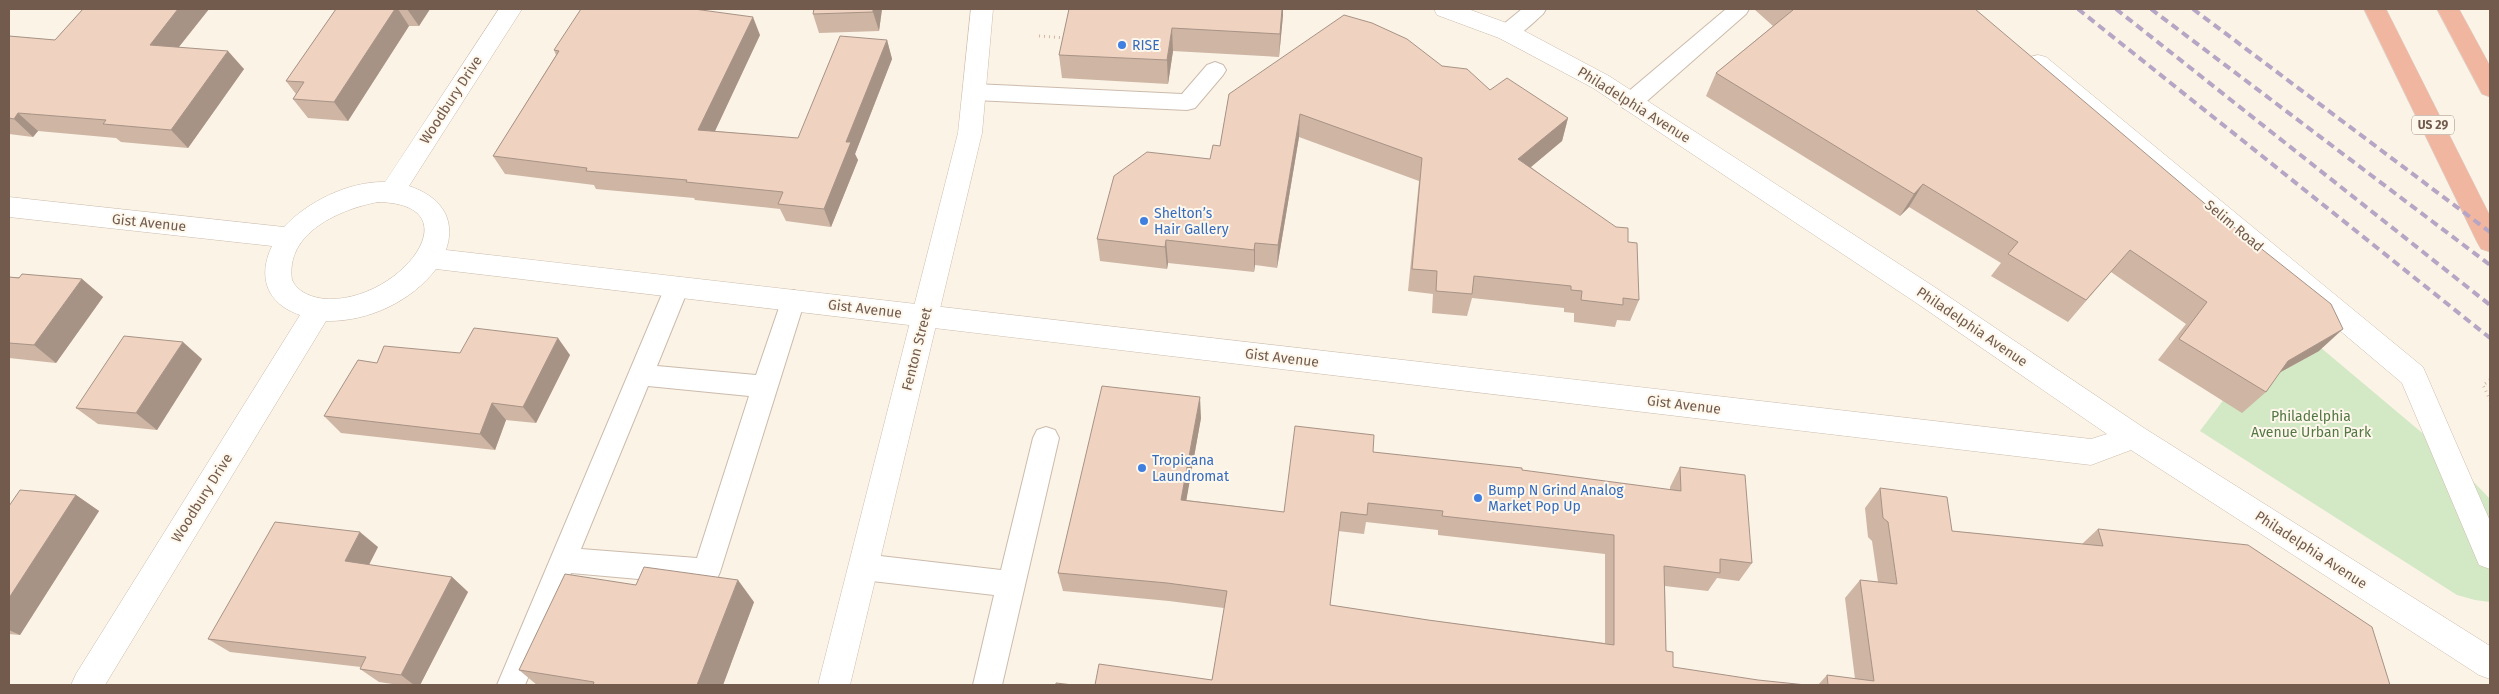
<svg xmlns="http://www.w3.org/2000/svg" width="2499" height="694" font-family="'Fira Sans',sans-serif">
<style>
.green{fill:#d3e8c5}
.lines{fill:none;stroke-linecap:round;stroke-linejoin:round}
.lane-casing{stroke:#ccbbac;stroke-width:2}
.street-casing{stroke:#ccbbac;stroke-width:1}
.secondary-casing{stroke:#d0bdad;stroke-width:1}
.highway-casing{stroke:#d8d1cd;stroke-width:1}
.path{stroke:#d3b6a2;stroke-width:3;stroke-dasharray:1 4;stroke-linecap:butt}
.lane{fill:#fff;fill-rule:evenodd}
.street{fill:#fff;fill-rule:evenodd}
.secondary{fill:#fff;fill-rule:evenodd}
.highway{fill:#f1b6a0;fill-rule:evenodd}
.rail{stroke:#b6a5c4;stroke-width:4;stroke-dasharray:8 5;stroke-linecap:butt}
.wall{fill:#ceb5a4;fill-rule:evenodd}
.shaded-wall{fill:#a79386}
.building{fill:#efd2bf;stroke:#a79386;fill-rule:evenodd}
.shop-dot{fill:#3f7fe0;stroke:#fef7ec;stroke-width:2}
.labels{text-anchor:middle;dominant-baseline:central;stroke-width:4;stroke-linejoin:round;paint-order:stroke}
.shield{fill:#fef7ec;stroke:#9c897c;stroke-width:1}
.shield-label{font-size:12px;font-weight:bold;fill:#725a4c}
.shop-label{font-size:14px;fill:#366cbe;stroke:#fef7ec;text-anchor:start}
.street-label{font-size:14px;fill:#725a4c;stroke:#fef7ec}
.park-label{font-size:14px;fill:#547845;stroke:#fef7ec}
</style>
<rect width="100%" height="100%" fill="#fbf3e6"/>
<polygon class="green" points="2320,347 2446,453 2490,499 2490,602 2475,600 2457,595 2200,431 2237,382"/>
<g class="lines">
<g class="lane-casing">
<g id="lane">
<path d="M1522 9H1546L1543 14C1531 24 1517 42 1500 37L1496 32 1500 27Z"/>
<polygon points="1726,9 1749,9 1746,14 1639,108 1631,110 1623,108 1620,102 1623,96"/>
<polygon points="1215,62 1223,65 1226,70 1223,75 1195,108 1187,110 974,100 966,98 963,92 966,86 974,84 1182,94 1207,65"/>
<path d="M677 277 686 280 689 287 657 366 756 375 784 293 793 290 802 293 805 300 720 572 716 581 706 585 571 573 525 685H497L665 287 668 280ZM648 386 749 396 697 558 581 549Z"/>
<polygon points="1046,427 1055,430 1059,438 1002,685 973,685 994,595 863,580 853,576 849,567 853,558 863,554 1001,570 1033,438 1037,430"/>
</g>
</g>
<g class="street-casing">
<g id="street">
<path d="M499 9H522L409 186C439 196 457 217 446 250L2091 439 2107 434 1915 302 1593 88 1499 38 1437 15 1434 9H1468L1515 26 1609 76 1933 286 2144 428 2490 646V679L2479 675 2131 450 2091 465 436 269C411 302 367 322 326 321L105 685H71L76 674 300 315C267 304 257 277 272 246L9 217V197L284 227C307 202 349 181 385 182ZM378 202C476 204 400 302 327 299 313 298 298 293 292 280 285 232 341 209 378 202Z"/>
<polygon points="2038,55 2046,57 2423,367 2490,521 2490,569 2479,565 2402,383 2030,69 2026,63 2030,57"/>
</g>
</g>
<g class="secondary-casing">
<polygon id="secondary" points="971,9 993,9 982,133 850,685 818,685 958,133"/>
</g>
<g class="highway-casing">
<g id="highway">
<polygon points="2364,9 2386,9 2490,216 2490,252 2481,249 2477,242"/>
<polygon points="2437,9 2459,9 2490,66 2490,97 2482,94"/>
</g>
</g>
<g class="path">
<polyline points="1039,36 1066,38"/>
<polyline points="2490,380 2483,385 2490,400"/>
</g>
<use href="#lane" class="lane"/>
<use href="#street" class="street"/>
<use href="#secondary" class="secondary"/>
<use href="#highway" class="highway"/>
<g class="rail">
<polyline points="2078,9 2490,338"/>
<polyline points="2116,9 2490,305"/>
<polyline points="2151,9 2490,265"/>
<polyline points="2193,9 2490,232"/>
</g>
</g>
<g class="wall">
<polygon points="83,9 209,9 179,47 244,69 188,148 121,142 116,138 38,131 33,137 9,134 9,36 55,40"/>
<polygon points="336,9 430,9 419,26 409,26 348,121 308,118 293,99 296,94 286,81"/>
<polygon points="814,9 882,9 879,31 819,33 813,14"/>
<polygon points="1069,9 1283,15 1279,57 1173,51 1168,84 1062,78 1059,55"/>
<polygon points="1754,9 1975,9 2319,351 2279,373 2266,392 2242,413 2158,360 2186,324 2111,272 2068,322 1991,276 2001,263 1909,207 1900,216 1706,96 1716,73 1773,26"/>
<polygon points="760,35 715,131 798,138 887,40 892,59 855,154 858,160 831,227 786,221 780,209 695,200 694,198 596,189 594,185 505,174 493,156 556,55 554,50"/>
<polygon points="1442,66 1490,90 1568,118 1562,141 1531,167 1628,242 1639,300 1630,321 1617,320 1615,327 1574,322 1574,313 1564,312 1564,308 1472,298 1467,316 1432,313 1433,294 1408,291 1419,181 1299,137 1277,268 1255,265 1254,272 1168,263 1167,269 1100,261 1097,239 1210,159 1220,146 1229,94"/>
<polygon points="9,277 82,279 103,297 56,363 9,358"/>
<polygon points="460,353 570,355 536,423 506,420 495,450 341,433 324,416"/>
<polygon points="202,359 157,430 98,424 76,408"/>
<path d="M1201 418 1186 500 1284 512 1373 452 1670 490V487L1680 467 1752 563 1739 581 1717 578 1708 591 1665 586 1666 651 1212 680 1224 608 1169 601 1063 591 1058 573ZM1366 522 1438 530V535L1605 554V643L1428 620 1330 605 1338 531 1364 534Z"/>
<polygon points="1880,488 1952,531 2082,544 2098,529 2390,685 1818,685 1827,675 1855,679 1845,598 1860,580 1878,582 1872,541 1868,537 1865,508"/>
<polygon points="76,495 99,511 20,635 9,634 9,506"/>
<polygon points="378,547 369,565 452,577 468,592 420,685 399,685 379,682 360,669 361,667 230,652 208,639"/>
<polygon points="636,585 754,602 723,685 537,685 519,670"/>
</g>
<g class="shaded-wall">
<polygon points="178,9 209,9 166,63 150,45"/>
<polygon points="395,9 398,9 409,26 348,121 334,102"/>
<polygon points="407,9 430,9 419,26"/>
<polygon points="873,9 882,9 879,31 873,12"/>
<polygon points="1282,9 1283,9 1283,15 1279,57 1280,34"/>
<polygon points="753,17 760,35 707,148 698,130"/>
<polygon points="1172,28 1173,51 1168,84 1167,60"/>
<polygon points="887,40 892,59 855,154 858,160 831,227 824,209 846,142"/>
<polygon points="228,51 244,69 188,148 171,130"/>
<polygon points="18,113 38,131 33,137 14,119"/>
<polygon points="1300,114 1299,137 1277,268 1278,245"/>
<polygon points="1568,118 1562,141 1513,182 1518,159"/>
<polygon points="1923,184 1909,207 1900,216 1914,194"/>
<polygon points="1166,240 1168,263 1167,269 1165,247"/>
<polygon points="1255,243 1255,265 1254,272 1254,250"/>
<polygon points="82,279 103,297 56,363 34,345"/>
<polygon points="2343,329 2319,351 2264,381 2288,361"/>
<polygon points="558,338 570,355 536,423 523,407"/>
<polygon points="183,342 202,359 157,430 136,413"/>
<polygon points="1200,397 1201,418 1183,519 1181,500"/>
<polygon points="492,403 506,420 495,450 480,434"/>
<polygon points="76,495 99,511 20,635 9,630 9,598"/>
<polygon points="360,532 378,547 363,576 345,561"/>
<polygon points="452,577 468,592 420,685 414,685 401,675"/>
<polygon points="738,580 754,602 723,685 697,685"/>
</g>
<g class="building">
<polygon points="83,9 178,9 150,45 228,51 171,130 103,124 106,120 18,113 14,119 9,118 9,36 55,40"/>
<polygon points="336,9 395,9 334,102 293,99 304,82 286,81"/>
<polygon points="581,9 694,9 753,17 698,130 798,138 840,36 887,40 846,142 851,142 824,209 778,204 783,192 686,182 687,180 586,171 587,168 493,156 559,51 554,50"/>
<polygon points="814,9 873,9 873,12 813,14"/>
<polygon points="1069,9 1282,9 1280,34 1172,28 1167,60 1059,55"/>
<polygon points="1792,9 1975,9 2210,208 2331,304 2343,329 2288,361 2266,392 2179,339 2207,302 2130,250 2086,300 2008,254 2018,242 1923,184 1914,194 1716,73 1793,10"/>
<polygon points="1344,15 1372,23 1407,39 1442,66 1467,69 1490,90 1507,78 1568,118 1518,159 1616,227 1628,228 1628,242 1637,243 1639,300 1623,298 1623,305 1581,300 1582,291 1571,290 1571,286 1474,276 1472,294 1436,291 1437,271 1412,269 1422,158 1300,114 1278,245 1255,243 1254,250 1166,240 1165,247 1097,239 1114,176 1147,152 1210,159 1213,145 1220,146 1229,94"/>
<polygon points="22,274 82,279 34,345 9,343 9,277 19,278"/>
<polygon points="474,328 558,338 523,407 492,403 480,434 324,416 358,360 377,363 384,346 460,353"/>
<polygon points="124,336 183,342 136,413 76,408"/>
<path d="M1102 386 1200 397 1181 500 1284 512 1295 426 1374 435 1373 452 1522 468V470L1681 491 1680 467 1745 475 1752 563 1720 559V573L1664 566 1666 651 1673 652V667L1758 680 1806 685H1095L1099 664 1212 680 1227 591 1167 583 1058 573ZM1368 503 1443 511 1442 516 1614 535V645L1428 620 1330 605 1341 512 1367 515Z"/>
<polygon points="1880,488 1947,497 1952,531 2103,546 2098,529 2248,545 2372,627 2390,685 1828,685 1827,675 1874,681 1860,580 1897,584 1888,522 1883,518"/>
<polygon points="20,490 76,495 9,598 9,506"/>
<polygon points="275,522 360,532 345,561 452,577 401,675 360,669 366,657 208,639"/>
<polygon points="644,567 738,580 697,685 593,685 594,682 519,670 565,574 636,585"/>
<polygon points="1056,683 1073,685 1056,685"/>
</g>
<g class="shop-dot">
<circle cx="1122" cy="45" r="5"/>
<circle cx="1144" cy="221" r="5"/>
<circle cx="1142" cy="468" r="5"/>
<circle cx="1478" cy="498" r="5"/>
</g>
<g class="labels">
<rect class="shield" x="2412" y="115.5" width="42" height="19" rx="4"/>
<g class="shield-label">
<text x="2433" y="125">US 29</text>
</g>
<g class="shop-label">
<text x="1132" y="45">RISE</text>
<text x="1154" y="213">Shelton’s<tspan x="1154" dy="16">Hair Gallery</tspan></text>
<text x="1152" y="460">Tropicana<tspan x="1152" dy="16">Laundromat</tspan></text>
<text x="1488" y="490">Bump N Grind Analog<tspan x="1488" dy="16">Market Pop Up</tspan></text>
</g>
<g class="street-label">
<text transform="translate(451 100) rotate(-57)">Woodbury Drive</text>
<text transform="translate(1634 105) rotate(32)">Philadelphia Avenue</text>
<text transform="translate(149 223) rotate(6)">Gist Avenue</text>
<text transform="translate(2234 226) rotate(40)">Selim Road</text>
<text transform="translate(865 309) rotate(7)">Gist Avenue</text>
<text transform="translate(1972 327) rotate(34)">Philadelphia Avenue</text>
<text transform="translate(917 349) rotate(-76)">Fenton Street</text>
<text transform="translate(1282 358) rotate(7)">Gist Avenue</text>
<text transform="translate(1684 405) rotate(7)">Gist Avenue</text>
<text transform="translate(202 498) rotate(-58)">Woodbury Drive</text>
<text transform="translate(2311 550) rotate(33)">Philadelphia Avenue</text>
</g>
<g class="park-label">
<text x="2311" y="416">Philadelphia<tspan x="2311" dy="16">Avenue Urban Park</tspan></text>
</g>
</g>
<rect width="2499" height="694" fill="none" stroke="#725a4c" stroke-width="20"/>
</svg>
